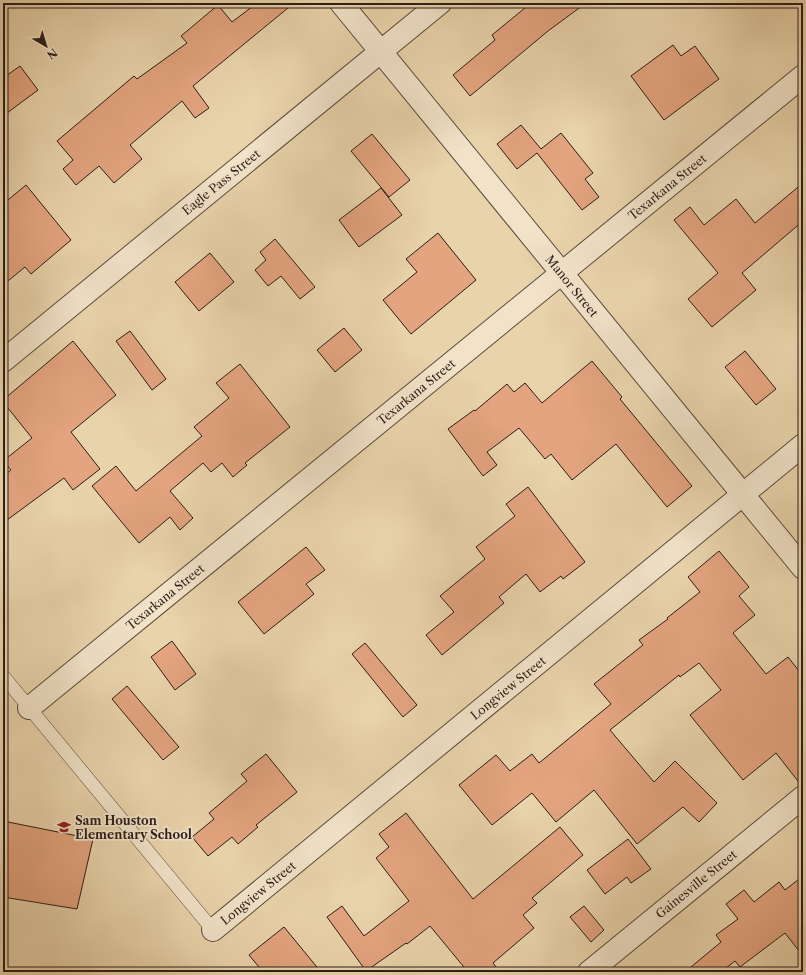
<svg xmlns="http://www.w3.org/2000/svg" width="806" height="975" font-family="'Libre Caslon Text',serif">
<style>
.building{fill:#e3a47f;stroke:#2b1e18}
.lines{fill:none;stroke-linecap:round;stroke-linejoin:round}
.service-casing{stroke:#5a4b3d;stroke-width:14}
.minor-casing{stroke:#5a4b3d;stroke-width:24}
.tertiary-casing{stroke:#5a4b3d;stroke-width:24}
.service{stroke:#f1e2c8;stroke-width:13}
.minor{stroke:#f1e2c8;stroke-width:22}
.tertiary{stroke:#f1e2c8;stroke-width:22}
.labels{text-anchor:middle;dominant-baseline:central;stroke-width:3.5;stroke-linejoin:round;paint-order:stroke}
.street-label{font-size:12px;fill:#2b1e18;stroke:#f1e2c8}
.poi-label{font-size:12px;font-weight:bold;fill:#2b1e18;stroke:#f1e2c8;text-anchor:start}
</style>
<rect width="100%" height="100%" fill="#e9d3ab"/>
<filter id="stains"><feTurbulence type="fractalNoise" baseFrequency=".005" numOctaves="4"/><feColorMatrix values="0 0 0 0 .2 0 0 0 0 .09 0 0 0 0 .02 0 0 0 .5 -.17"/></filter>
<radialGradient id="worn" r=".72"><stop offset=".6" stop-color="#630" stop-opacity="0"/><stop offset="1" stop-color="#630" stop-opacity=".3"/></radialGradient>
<g class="building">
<polygon points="257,3 294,3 193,86 209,108 195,118 182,101 130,145 142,159 114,183 99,166 76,185 63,169 73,160 57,141 134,76 137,79 187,43 181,36 218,5 232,22"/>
<polygon points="531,3 586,3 548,31 470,96 453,75 495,40 492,35"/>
<polygon points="673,45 681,56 695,46 719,79 664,120 631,76"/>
<polygon points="20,66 38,90 3,116 3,78"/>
<polygon points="521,125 541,149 561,133 593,173 585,179 599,197 582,210 537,153 517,169 497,144"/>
<polygon points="372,134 410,180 389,197 351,151"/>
<polygon points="803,183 803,221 742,273 756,290 712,327 688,299 718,273 674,220 690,207 704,225 736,199 755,223"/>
<polygon points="26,185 71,240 31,274 25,267 3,285 3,204"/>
<polygon points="381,188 402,215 359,247 339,220"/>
<polygon points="438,233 476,280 411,334 383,300 417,272 406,259"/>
<polygon points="275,239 315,287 300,299 281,276 268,286 255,270 266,260 260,252"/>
<polygon points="210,253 234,282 199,311 175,282"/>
<polygon points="344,328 362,350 335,372 317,350"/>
<polygon points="130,331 166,379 152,390 116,341"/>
<polygon points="73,341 116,395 71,432 100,469 73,490 64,478 3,523 3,476 11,470 3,461 32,438 3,402 3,400"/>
<polygon points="745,351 776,389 756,405 725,367"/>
<polygon points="592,361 622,397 620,399 692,486 667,507 616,444 572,480 551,454 545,459 519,428 487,452 497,465 483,476 448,429 474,410 475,411 507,384 514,392 525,383 542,403"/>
<polygon points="240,364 290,427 245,463 247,465 233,477 222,463 211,472 203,463 170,491 193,518 180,530 170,517 139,543 92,486 116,466 136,491 202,436 194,427 229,398 216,383"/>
<polygon points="528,487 585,562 563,579 561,576 540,592 526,574 499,597 504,603 442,655 426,635 454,612 440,596 485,559 476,547 515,516 506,504"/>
<polygon points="306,547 325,570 306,584 314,594 264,634 238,602"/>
<polygon points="719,551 749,587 739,596 755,615 733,633 766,674 788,657 803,676 803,785 801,785 776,753 743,780 690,715 721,690 699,663 680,677 679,675 610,730 654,782 675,761 717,803 699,822 683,807 637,844 594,790 556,822 532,793 492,825 459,785 496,755 510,771 532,754 539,763 611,704 594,684 643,645 639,640 668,619 667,618 700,592 688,577"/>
<polygon points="172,641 196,674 175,690 151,657"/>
<polygon points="365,643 417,705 403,717 352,654"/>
<polygon points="127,686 179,747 163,760 112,699"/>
<polygon points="266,754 297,792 256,825 258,827 238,844 232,837 208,856 192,837 214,819 209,813 247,781 241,774"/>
<polygon points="406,813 473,899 560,827 583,855 532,898 537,903 523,915 534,928 493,963 500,972 468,972 430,926 407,944 406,943 366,971 327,917 342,906 364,936 409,901 376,858 389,847 379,834"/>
<polygon points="3,821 93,839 77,909 3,897"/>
<polygon points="628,839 651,869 631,883 627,877 605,894 587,870"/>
<polygon points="803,876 803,956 785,933 740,967 735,961 721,972 685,972 721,942 716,935 738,919 726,904 744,890 754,902 779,882 785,890"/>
<polygon points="584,906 604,930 591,942 570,917"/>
<polygon points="284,927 321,972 263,972 249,955"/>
</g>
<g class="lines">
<g class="service-casing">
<polyline id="service" points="3,676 213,930"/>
</g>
<g class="minor-casing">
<g id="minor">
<polyline points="3,361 440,3"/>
<polyline points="29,708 803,76"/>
<polyline points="213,930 803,445"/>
<polyline points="589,972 803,797"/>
</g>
</g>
<g class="tertiary-casing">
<polyline id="tertiary" points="341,3 803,568"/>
</g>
<use href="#service" class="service"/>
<use href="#minor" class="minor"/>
<use href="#tertiary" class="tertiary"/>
</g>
<defs>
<g id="school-bare" transform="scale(1.08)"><path d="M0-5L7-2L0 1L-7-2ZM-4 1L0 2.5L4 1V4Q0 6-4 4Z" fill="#8f2418" stroke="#f1e2c8" stroke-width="2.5" paint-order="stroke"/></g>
</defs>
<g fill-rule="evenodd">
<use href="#school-bare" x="64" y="827"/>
</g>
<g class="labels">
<g class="street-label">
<text transform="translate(221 182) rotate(-39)">Eagle Pass Street</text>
<text transform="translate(667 187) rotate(-39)">Texarkana Street</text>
<text transform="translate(572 286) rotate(51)">Manor Street</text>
<text transform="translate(416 392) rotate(-39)">Texarkana Street</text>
<text transform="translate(165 597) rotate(-39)">Texarkana Street</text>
<text transform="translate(508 688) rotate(-39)">Longview Street</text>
<text transform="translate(696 884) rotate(-39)">Gainesville Street</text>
<text transform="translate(258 893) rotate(-39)">Longview Street</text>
</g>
<g class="poi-label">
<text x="75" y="820">Sam Houston<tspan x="75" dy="14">Elementary School</tspan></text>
</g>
</g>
<rect width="806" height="975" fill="none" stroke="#e9d3ab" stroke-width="16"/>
<rect x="4" y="4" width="798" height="967" fill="none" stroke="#2b1e18" stroke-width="2"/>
<rect x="8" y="8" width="790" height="959" fill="none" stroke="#2b1e18"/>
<g transform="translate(46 46) rotate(142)" stroke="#f1e2c8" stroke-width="3" paint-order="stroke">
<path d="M0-3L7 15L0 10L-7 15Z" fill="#2b1e18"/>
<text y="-6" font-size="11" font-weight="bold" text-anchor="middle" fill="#2b1e18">N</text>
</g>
<rect width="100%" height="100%" filter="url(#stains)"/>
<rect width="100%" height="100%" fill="url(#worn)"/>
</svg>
